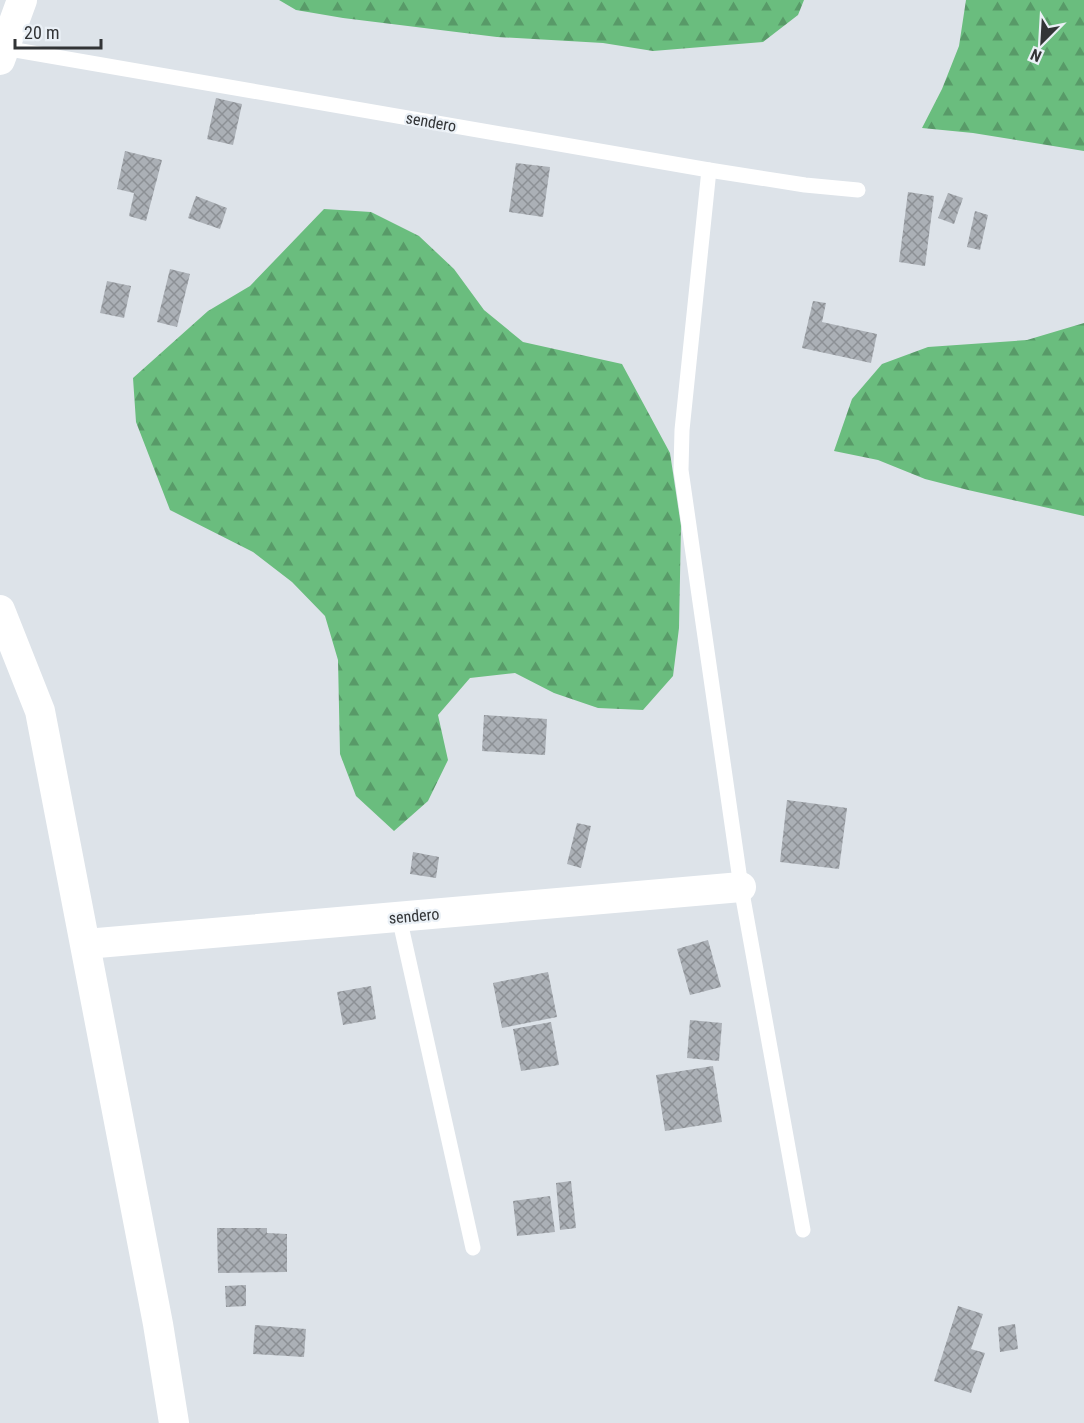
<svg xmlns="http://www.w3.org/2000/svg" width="1084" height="1423" font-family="'Roboto Condensed',sans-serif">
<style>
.forest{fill:url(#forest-firs)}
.building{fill:url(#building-cross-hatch)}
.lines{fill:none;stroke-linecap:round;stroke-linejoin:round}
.lane{stroke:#fff;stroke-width:15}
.street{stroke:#fff;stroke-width:30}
.labels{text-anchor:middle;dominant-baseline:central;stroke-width:4.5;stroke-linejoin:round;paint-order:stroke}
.street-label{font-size:16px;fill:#323436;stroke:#eaf0f6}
</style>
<defs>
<pattern id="forest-firs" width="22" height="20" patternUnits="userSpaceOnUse" patternTransform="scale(1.5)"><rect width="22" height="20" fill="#6abd7e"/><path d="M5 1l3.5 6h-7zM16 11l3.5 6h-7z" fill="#589a68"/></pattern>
<pattern id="building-cross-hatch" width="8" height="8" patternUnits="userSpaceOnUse" patternTransform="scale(1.5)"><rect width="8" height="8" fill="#abb0b6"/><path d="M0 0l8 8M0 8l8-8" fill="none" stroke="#8c9095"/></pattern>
</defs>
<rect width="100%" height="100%" fill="#dde3e9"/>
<g class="forest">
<polygon points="279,0 804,0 798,15 763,42 653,51 603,43 497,37 343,18 296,10"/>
<polygon points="966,0 1084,0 1084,151 973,133 922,128 942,89 959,46"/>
<polygon points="324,209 371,212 419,236 454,269 484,310 523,342 622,364 670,453 681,526 679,628 673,676 643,710 598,708 554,693 515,673 470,678 438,715 448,760 428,801 394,831 356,796 340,754 338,660 325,616 292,582 253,552 170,510 136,422 133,378 208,311 250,286"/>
<polygon points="1084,323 1084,516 968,490 925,479 878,460 834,451 852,399 882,364 928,347 1027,340"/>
</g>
<g class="building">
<polygon points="216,98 242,104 233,145 207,139"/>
<polygon points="125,151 162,160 146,221 129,216 134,193 117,189"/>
<polygon points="516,163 550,167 543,217 509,212"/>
<polygon points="908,192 934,196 925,266 899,262"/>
<polygon points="948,193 963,198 954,224 938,218"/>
<polygon points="196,196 227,208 220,229 188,218"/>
<polygon points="975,211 988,215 980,250 967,247"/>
<polygon points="170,269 190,274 177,327 157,322"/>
<polygon points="107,281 131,286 124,318 100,313"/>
<polygon points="813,301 826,303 822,322 877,334 871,363 802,348"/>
<polygon points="484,715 547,719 545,755 482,751"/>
<polygon points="787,800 847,808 839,869 780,862"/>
<polygon points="577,823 591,826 581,868 567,864"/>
<polygon points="413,852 439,857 436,878 410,874"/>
<polygon points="708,940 721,987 690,995 677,949"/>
<polygon points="548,972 557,1017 502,1028 493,983"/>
<polygon points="371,986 376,1019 343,1025 337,992"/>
<polygon points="690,1020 722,1023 719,1061 687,1058"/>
<polygon points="551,1022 559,1065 521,1071 513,1029"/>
<polygon points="713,1066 722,1122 665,1131 656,1075"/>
<polygon points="571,1181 576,1228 560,1230 556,1183"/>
<polygon points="550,1196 555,1232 517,1236 513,1201"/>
<polygon points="217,1228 267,1228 267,1233 287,1234 287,1272 218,1273"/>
<polygon points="246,1285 246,1306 226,1307 225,1286"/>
<polygon points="958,1306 983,1314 971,1349 985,1353 971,1393 934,1381"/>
<polygon points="1015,1324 1018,1349 1000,1352 998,1327"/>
<polygon points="255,1325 306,1329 304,1357 253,1354"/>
</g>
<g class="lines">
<g class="lane">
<polyline points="4,48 709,170 805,185 858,190"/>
<polyline points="709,170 682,430 681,470 741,887 803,1230"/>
<polyline points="399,917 473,1248"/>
</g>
<g class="street">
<polyline points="0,60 22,0"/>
<polyline points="0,610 40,711 158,1324 174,1423"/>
<polyline points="86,944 741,887"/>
</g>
</g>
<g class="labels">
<g class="street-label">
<text transform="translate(431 122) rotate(10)">sendero</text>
<text transform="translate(414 916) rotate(-5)">sendero</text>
</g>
</g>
<g transform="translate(1042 42) rotate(204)" stroke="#eaf0f6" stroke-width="4.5" paint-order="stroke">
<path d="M0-4.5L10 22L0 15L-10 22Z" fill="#323436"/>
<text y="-9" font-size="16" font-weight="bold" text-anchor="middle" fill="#323436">N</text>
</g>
<path d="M15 39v9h86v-9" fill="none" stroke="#323436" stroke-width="3"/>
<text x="24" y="39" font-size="18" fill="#323436" stroke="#eaf0f6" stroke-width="4.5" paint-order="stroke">20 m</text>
</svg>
